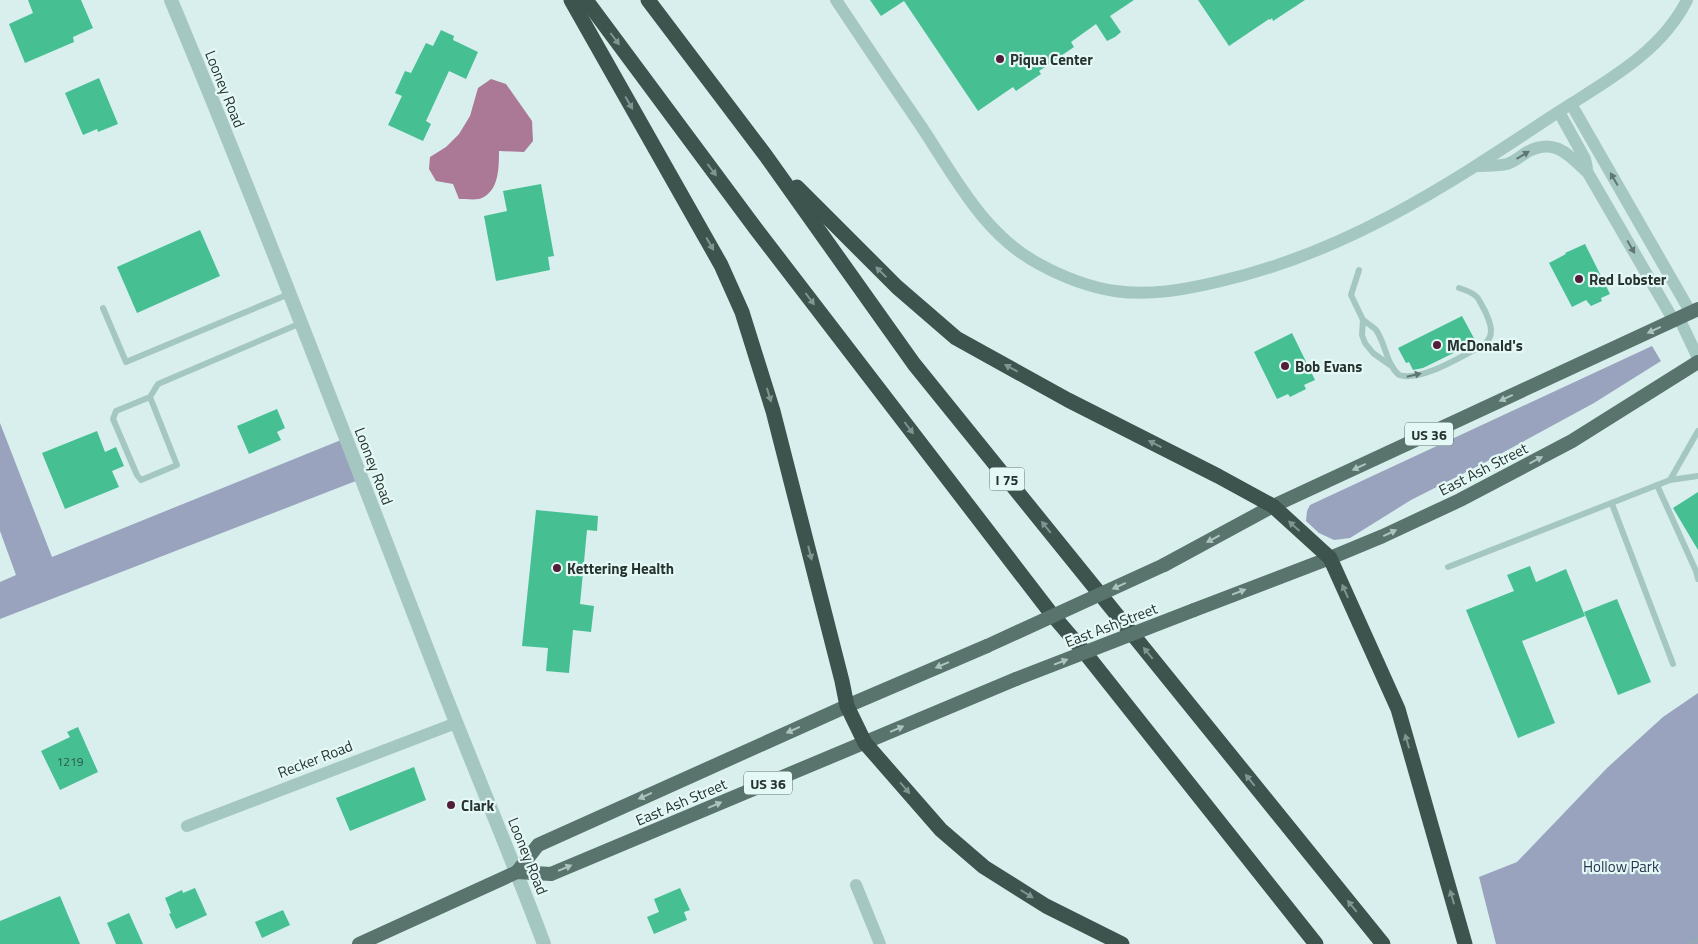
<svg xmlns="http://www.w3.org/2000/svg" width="1698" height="944" font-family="'Titillium Web',sans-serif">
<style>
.green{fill:#99a3bd}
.water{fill:#ab7995}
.building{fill:#46bf93}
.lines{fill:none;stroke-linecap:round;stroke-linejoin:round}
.path{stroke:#90b2ac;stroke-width:2.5;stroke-dasharray:2.5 2.5;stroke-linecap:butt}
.service{stroke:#a5c7c2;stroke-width:6}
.minor{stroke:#a5c7c2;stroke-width:12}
.tertiary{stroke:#a5c7c2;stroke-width:14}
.primary{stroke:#58746c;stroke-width:14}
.motorway{stroke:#3d534d;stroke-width:15}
.primary-bridge{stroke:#58746c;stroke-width:14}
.oneway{fill:#809591}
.oneway2{fill:#5f7671}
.oneway3{fill:#acc3bf}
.poi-dot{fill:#521e3a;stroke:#e4f8f6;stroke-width:2}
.labels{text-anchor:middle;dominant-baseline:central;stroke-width:4.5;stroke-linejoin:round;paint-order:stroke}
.number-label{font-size:12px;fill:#2e5648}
.shield{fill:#e4f8f6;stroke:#5f6e6b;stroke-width:1}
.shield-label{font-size:14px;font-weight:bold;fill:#26332f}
.poi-label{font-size:15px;font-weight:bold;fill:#26332f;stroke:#e4f8f6;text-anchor:start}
.street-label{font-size:15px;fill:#26332f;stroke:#e4f8f6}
.park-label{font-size:15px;fill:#2b3450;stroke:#e4f8f6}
</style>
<rect width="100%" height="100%" fill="#d8efee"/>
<g class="green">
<polygon points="1652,346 1661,361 1594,403 1480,465 1411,500 1350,538 1334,540 1319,533 1306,521 1307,511 1310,505"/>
<polygon points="0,423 52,557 346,438 361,479 0,619 0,582 16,575 0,531"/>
<polygon points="1698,693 1698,944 1496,944 1479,877 1517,862 1607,768 1663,717"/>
</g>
<path class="water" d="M491 79 506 84 532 121 533 141 524 152 499 151C499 168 499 193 479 199 473 200 465 199 459 199L453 184 436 181 429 169 430 157 446 147 459 134 470 116 478 88Z"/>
<g class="building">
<polygon points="28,0 81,0 93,28 73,37 74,42 25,63 9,24 33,13"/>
<polygon points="870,0 1134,0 1110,16 1121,32 1115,37 1107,41 1096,24 1071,42 1074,47 1039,71 1041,74 1016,91 1013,87 978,111 904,1 881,16"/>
<polygon points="1198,0 1305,0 1273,21 1272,18 1270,20 1269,19 1229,46"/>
<polygon points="441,30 454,36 453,40 478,52 466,79 449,71 426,121 431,124 423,141 388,125 402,96 395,93 405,71 411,73 426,43 433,46"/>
<polygon points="99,78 118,124 98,132 97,129 83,135 65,93"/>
<polygon points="541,184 554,256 548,257 550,270 496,281 484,216 507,211 503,191"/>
<polygon points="200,230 220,276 137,313 117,267"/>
<polygon points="1585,244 1610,294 1601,298 1602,301 1591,306 1586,300 1572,307 1549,263 1566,254 1565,253"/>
<polygon points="1462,316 1476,342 1423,368 1413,370 1409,362 1406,363 1398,348"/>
<polygon points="1292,333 1315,380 1304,385 1306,389 1290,397 1288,394 1277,399 1254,352"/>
<polygon points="277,409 285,428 277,432 281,440 249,454 237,426"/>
<polygon points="97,431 105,452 116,447 124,466 112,471 119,487 65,509 42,453"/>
<polygon points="1698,492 1698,550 1673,508"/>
<polygon points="536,510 598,516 597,531 587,530 580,604 594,606 591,632 573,630 569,673 546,671 548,648 522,646"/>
<polygon points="1530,566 1536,582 1566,569 1585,616 1522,641 1555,723 1518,738 1466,610 1514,591 1507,575"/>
<polygon points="1617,599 1651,682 1618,695 1584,612"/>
<polygon points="78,727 98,772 60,790 41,751 70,737 67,732"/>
<polygon points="414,767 426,800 350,831 336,798"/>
<polygon points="195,888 207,915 176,929 169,914 171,913 165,898 182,890 183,893"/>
<polygon points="680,888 690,910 684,912 687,920 654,934 647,917 659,912 654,899"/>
<polygon points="60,896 80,944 0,944 0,921"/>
<polygon points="283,910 290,925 262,938 255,922"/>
<polygon points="129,913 143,944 116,944 107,923"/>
</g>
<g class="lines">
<polyline class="path" points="1692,944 1698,938"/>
<g class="service">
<polyline points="1359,270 1351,295 1363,320 1362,335 1365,343 1373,353 1390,365"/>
<polyline points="103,308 126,362 289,294"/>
<path d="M1363 320C1367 323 1372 326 1376 330 1386 344 1386 364 1399 375 1422 382 1461 356 1482 346 1496 337 1491 324 1485 311 1482 306 1480 301 1477 297 1472 292 1465 290 1459 288"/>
<polyline points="150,397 116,411 113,419 137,475 141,480 177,465 150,397 158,384 301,323"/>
<polyline points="1670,480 1698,476"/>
<polyline points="1657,485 1696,571 1698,579"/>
<polyline points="1612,504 1673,664"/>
<polyline points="1448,567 1670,480 1698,431"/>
</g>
<g class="minor">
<path d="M836 0C864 42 892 84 921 126 954 176 984 235 1039 264 1063 277 1088 287 1115 291 1149 296 1183 290 1217 282 1342 254 1444 188 1549 118 1599 85 1659 56 1687 0"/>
<polyline points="1571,104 1691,313"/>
<polyline points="1559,112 1585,159 1587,168"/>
<path d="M1479 166C1488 166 1498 166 1507 164 1514 162 1521 156 1527 152 1555 137 1569 155 1588 173L1674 321"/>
<polyline points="1679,318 1698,358"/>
<polyline points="187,826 456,723"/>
<polyline points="856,885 880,944"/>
</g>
<path class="tertiary" d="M171 0C264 223 350 449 437 674 472 764 510 853 544 944"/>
<g class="primary">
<polyline points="1164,565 1273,506 1698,309"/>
<polyline points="1194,610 1330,558 1383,536 1460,500 1572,441 1698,362"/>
<polyline points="517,872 538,845 847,706 987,646"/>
<polyline points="359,944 517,872 551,874 1016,679"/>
</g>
<g class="motorway">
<polyline points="571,0 721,265 742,312 773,411 842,681 847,706 865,743 941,830 984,867 1046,906 1122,944"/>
<polyline points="586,0 756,229 1050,612 1086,654 1316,944"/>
<polyline points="648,0 766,156 914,364 1383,944"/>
<polyline points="797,187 897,287 956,338 1068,400 1218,476 1273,506 1330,558 1398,709 1465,944"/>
</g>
<g class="primary-bridge">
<polyline points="987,646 1164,565"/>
<polyline points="1016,679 1194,610"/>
</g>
</g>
<defs><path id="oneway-solid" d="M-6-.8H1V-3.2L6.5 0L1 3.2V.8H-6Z" transform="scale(1.25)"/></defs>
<g class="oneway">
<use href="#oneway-solid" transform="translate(615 39) rotate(53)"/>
<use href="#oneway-solid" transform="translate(629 103) rotate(60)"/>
<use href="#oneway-solid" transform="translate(712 170) rotate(53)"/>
<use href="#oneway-solid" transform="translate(710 244) rotate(60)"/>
<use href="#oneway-solid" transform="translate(881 272) rotate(-135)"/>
<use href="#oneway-solid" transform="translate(810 299) rotate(53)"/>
<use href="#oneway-solid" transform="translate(1011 368) rotate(-151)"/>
<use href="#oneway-solid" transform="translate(769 395) rotate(73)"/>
<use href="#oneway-solid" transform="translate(909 428) rotate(53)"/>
<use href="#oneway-solid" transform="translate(1155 444) rotate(-153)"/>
<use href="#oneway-solid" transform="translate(1294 526) rotate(-138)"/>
<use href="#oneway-solid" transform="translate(1046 527) rotate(-129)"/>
<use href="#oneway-solid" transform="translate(810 553) rotate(76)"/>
<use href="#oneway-solid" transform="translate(1345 591) rotate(-114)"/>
<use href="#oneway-solid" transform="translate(1148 653) rotate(-129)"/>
<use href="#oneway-solid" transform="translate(1407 741) rotate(-106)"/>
<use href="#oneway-solid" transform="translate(1250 780) rotate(-129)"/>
<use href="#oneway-solid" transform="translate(905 788) rotate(49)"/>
<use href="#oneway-solid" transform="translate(1027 894) rotate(32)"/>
<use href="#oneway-solid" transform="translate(1452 897) rotate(-106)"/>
<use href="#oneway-solid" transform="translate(1352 906) rotate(-129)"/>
</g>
<g class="oneway2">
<use href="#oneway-solid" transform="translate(1523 155) rotate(-31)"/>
<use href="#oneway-solid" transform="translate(1614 179) rotate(-120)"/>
<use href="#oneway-solid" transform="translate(1631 247) rotate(60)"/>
<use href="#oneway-solid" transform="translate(1414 375) rotate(-13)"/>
</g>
<g class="oneway3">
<use href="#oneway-solid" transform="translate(1654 330) rotate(155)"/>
<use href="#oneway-solid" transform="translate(1506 398) rotate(155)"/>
<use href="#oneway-solid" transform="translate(1536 460) rotate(-28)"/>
<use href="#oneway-solid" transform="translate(1359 467) rotate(155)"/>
<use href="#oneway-solid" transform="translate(1390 533) rotate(-25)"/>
<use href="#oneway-solid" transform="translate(1213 539) rotate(152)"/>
<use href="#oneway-solid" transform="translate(1119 586) rotate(156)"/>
<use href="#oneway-solid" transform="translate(1239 592) rotate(-21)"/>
<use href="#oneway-solid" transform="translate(1061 662) rotate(-21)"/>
<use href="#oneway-solid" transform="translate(942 665) rotate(157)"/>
<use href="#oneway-solid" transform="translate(897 729) rotate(-23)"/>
<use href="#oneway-solid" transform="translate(793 730) rotate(156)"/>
<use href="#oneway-solid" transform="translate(645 796) rotate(156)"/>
<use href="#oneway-solid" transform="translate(715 805) rotate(-23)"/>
<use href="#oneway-solid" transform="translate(565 868) rotate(-23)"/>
</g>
<g class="poi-dot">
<circle cx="1000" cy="59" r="5"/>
<circle cx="1579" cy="279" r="5"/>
<circle cx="1437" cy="345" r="5"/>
<circle cx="1285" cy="366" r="5"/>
<circle cx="557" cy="568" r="5"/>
<circle cx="451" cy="805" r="5"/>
</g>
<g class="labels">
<g class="number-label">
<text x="70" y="761">1219</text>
</g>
<g class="shield">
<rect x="1405" y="422.5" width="48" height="23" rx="4"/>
<rect x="989.5" y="467.5" width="35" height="23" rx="4"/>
<rect x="744" y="771.5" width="48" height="23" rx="4"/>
</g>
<g class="shield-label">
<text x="1429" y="434">US 36</text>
<text x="1007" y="479">I 75</text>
<text x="768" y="783">US 36</text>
</g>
<g class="poi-label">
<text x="1010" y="59">Piqua Center</text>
<text x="1589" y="279">Red Lobster</text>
<text x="1447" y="345">McDonald's</text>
<text x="1295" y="366">Bob Evans</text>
<text x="567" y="568">Kettering Health</text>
<text x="461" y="805">Clark</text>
</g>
<g class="street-label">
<text transform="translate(225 89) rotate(68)">Looney Road</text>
<text transform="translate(374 466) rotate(69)">Looney Road</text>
<text transform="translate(1483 469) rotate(-27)">East Ash Street</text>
<text transform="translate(1111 625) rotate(-21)">East Ash Street</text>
<text transform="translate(315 759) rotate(-21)">Recker Road</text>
<text transform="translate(681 802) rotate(-23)">East Ash Street</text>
<text transform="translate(528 856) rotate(68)">Looney Road</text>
</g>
<g class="park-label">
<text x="1621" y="866">Hollow Park</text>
</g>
</g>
</svg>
